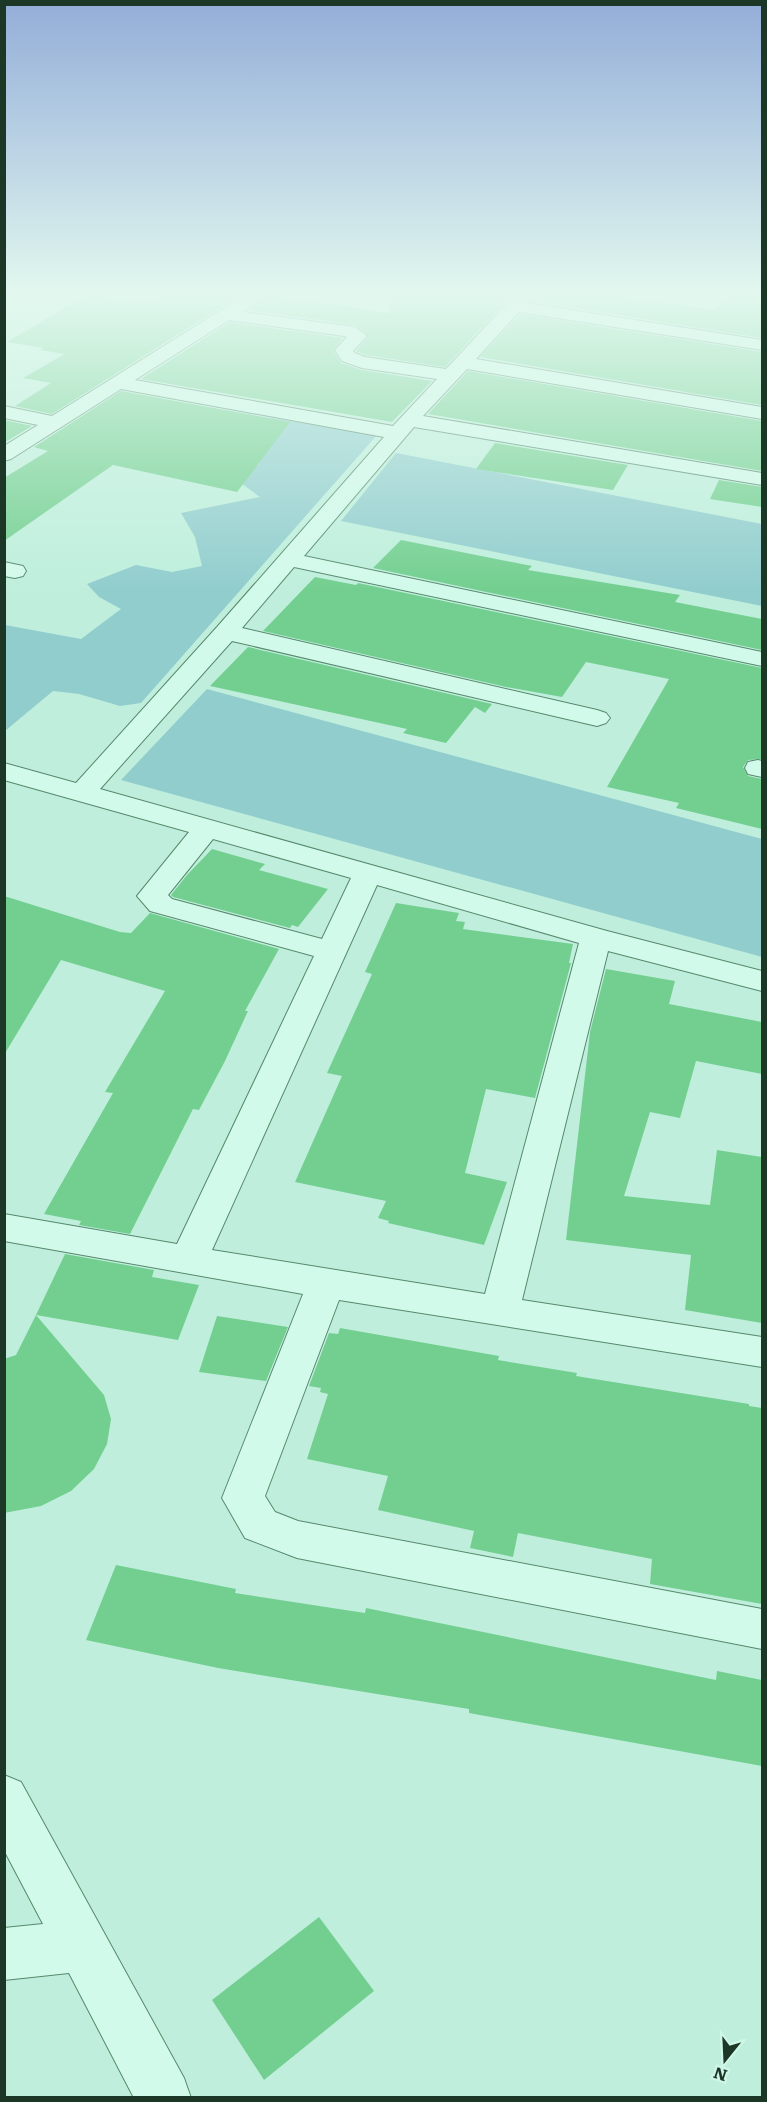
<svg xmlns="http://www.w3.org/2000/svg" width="767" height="2102" font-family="Literata,serif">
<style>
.green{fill:#92cdce}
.building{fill:#73cf90}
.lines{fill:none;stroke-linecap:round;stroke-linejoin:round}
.street-casing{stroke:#56896c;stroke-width:2}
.street{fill:#d2faea;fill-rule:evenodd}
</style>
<rect width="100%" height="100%" fill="#bfefdc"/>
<g class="green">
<polygon points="215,409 377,435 141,703 120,706 79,694 53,691 5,731 5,625 81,639 121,609 99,597 87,584 136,565 172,572 202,566 195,537 181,513 260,497 238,481 259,464 257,445"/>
<polygon points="396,453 762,524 762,606 341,521"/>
<polygon points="207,689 762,839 762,957 121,780"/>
</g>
<g class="building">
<polygon points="88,294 149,302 163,294 242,294 52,414 15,406 51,383 23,378 65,354 40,350 44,348 7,342"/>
<polygon points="269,294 389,313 390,294 513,294 445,367 366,355 356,351 369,336 355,325 249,310"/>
<polygon points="536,294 609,294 714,310 729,294 762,294 762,338 531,301"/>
<polygon points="520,314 762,352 762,405 480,357"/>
<polygon points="230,322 343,338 333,350 341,363 362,370 432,381 392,422 141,379"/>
<polygon points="468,371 762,421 762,471 428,414"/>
<polygon points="121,391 290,422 237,492 113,465 4,541 4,478 48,451 34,447"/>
<polygon points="4,420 32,426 7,441 4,441"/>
<polygon points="495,443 628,465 613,490 476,469"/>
<polygon points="719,480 762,487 762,507 710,499"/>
<polygon points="401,540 532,566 528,570 680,595 675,602 762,619 762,650 373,568"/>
<polygon points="315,577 356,585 358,583 762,668 762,759 748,760 743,767 748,776 762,779 762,829 676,808 679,803 607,787 669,679 586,662 562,697 506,687 263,631"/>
<polygon points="248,647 492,704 485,713 475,707 446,743 403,733 407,729 210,686"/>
<polygon points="212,849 265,864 259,870 328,889 298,927 292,925 290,928 173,897 171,895 187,875"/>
<polygon points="4,896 120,932 131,933 150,913 279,949 245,1011 248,1011 225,1061 199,1110 193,1109 130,1234 79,1225 81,1221 44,1214 113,1093 105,1092 165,991 61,960 4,1055"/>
<polygon points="396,903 459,913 456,921 465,922 463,929 573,944 569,963 571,963 535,1098 486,1089 465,1173 507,1182 484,1245 388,1223 389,1221 378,1218 386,1201 295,1182 342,1076 327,1073 372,974 365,972"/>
<polygon points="606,969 675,981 669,1004 762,1022 762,1074 696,1061 680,1118 650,1112 624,1196 710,1205 717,1150 762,1157 762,1323 685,1310 691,1255 566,1240 590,1032"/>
<polygon points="65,1254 154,1270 152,1277 199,1285 178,1340 36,1315"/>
<polygon points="36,1315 104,1395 111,1419 107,1444 94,1469 71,1491 41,1506 4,1513 4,1359 16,1355"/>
<polygon points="217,1316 288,1327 266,1381 199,1372"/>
<polygon points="340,1328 499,1356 498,1360 577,1373 576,1376 749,1404 749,1406 762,1408 762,1604 650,1584 652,1559 518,1533 513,1557 470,1548 474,1531 378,1510 388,1476 307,1459 328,1394 320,1392 321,1388 309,1386 329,1333 338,1334"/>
<polygon points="116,1565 236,1589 235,1593 365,1613 366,1608 716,1680 717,1671 762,1680 762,1766 469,1713 469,1709 218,1668 86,1640"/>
<polygon points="319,1917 374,1991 264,2080 212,2000"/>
</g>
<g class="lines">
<g class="street-casing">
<g id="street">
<path d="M247 294H267L243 312 355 327 367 336 353 351 355 353 365 357 446 369 516 294H534L527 303 762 340V350L519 312 476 359 762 407V419L467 369 423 416 762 473V485L414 427 304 556 762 652V666L294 567 242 628 597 710 606 713 610 718 606 723 597 726 232 641 100 789 607 931 762 971V991L608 951 522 1300 762 1337V1367L339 1300 265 1496 275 1512 298 1521 762 1609V1649L297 1558 245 1538 222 1498 303 1294 4 1241V1214L177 1244 314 956 150 911 137 896 189 832 4 780V763L76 783 217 627 384 437 121 389 11 459 4 461V446L38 425 4 418V406L52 416ZM229 320 344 336 347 337 335 350 342 361 362 368 437 379 393 426 135 380ZM213 839 351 878 322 939 172 899 168 895ZM377 885 579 943 485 1294 212 1250Z"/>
<polygon points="4,562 23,566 26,571 23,576 15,578 4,576"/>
<polygon points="758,760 762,761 762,777 748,774 745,768 748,762"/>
<polygon points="4,1775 21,1782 184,2078 191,2098 134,2098 69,1973 4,1980 4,1928 43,1924 4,1850"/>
</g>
</g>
<use href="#street" class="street"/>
</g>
<linearGradient id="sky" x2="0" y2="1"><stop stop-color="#93add8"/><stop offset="0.5" stop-color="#e2f8ef"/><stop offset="1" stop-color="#e2f8ef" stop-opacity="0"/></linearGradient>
<rect width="767" height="589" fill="url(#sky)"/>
<rect width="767" height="2102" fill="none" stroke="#1c3726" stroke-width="12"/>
<g transform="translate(725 2060) rotate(198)" stroke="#cef7e7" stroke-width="4.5" paint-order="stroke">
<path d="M0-4.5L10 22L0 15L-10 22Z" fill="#1c3726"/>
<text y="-9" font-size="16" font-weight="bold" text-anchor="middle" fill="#1c3726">N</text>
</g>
</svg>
